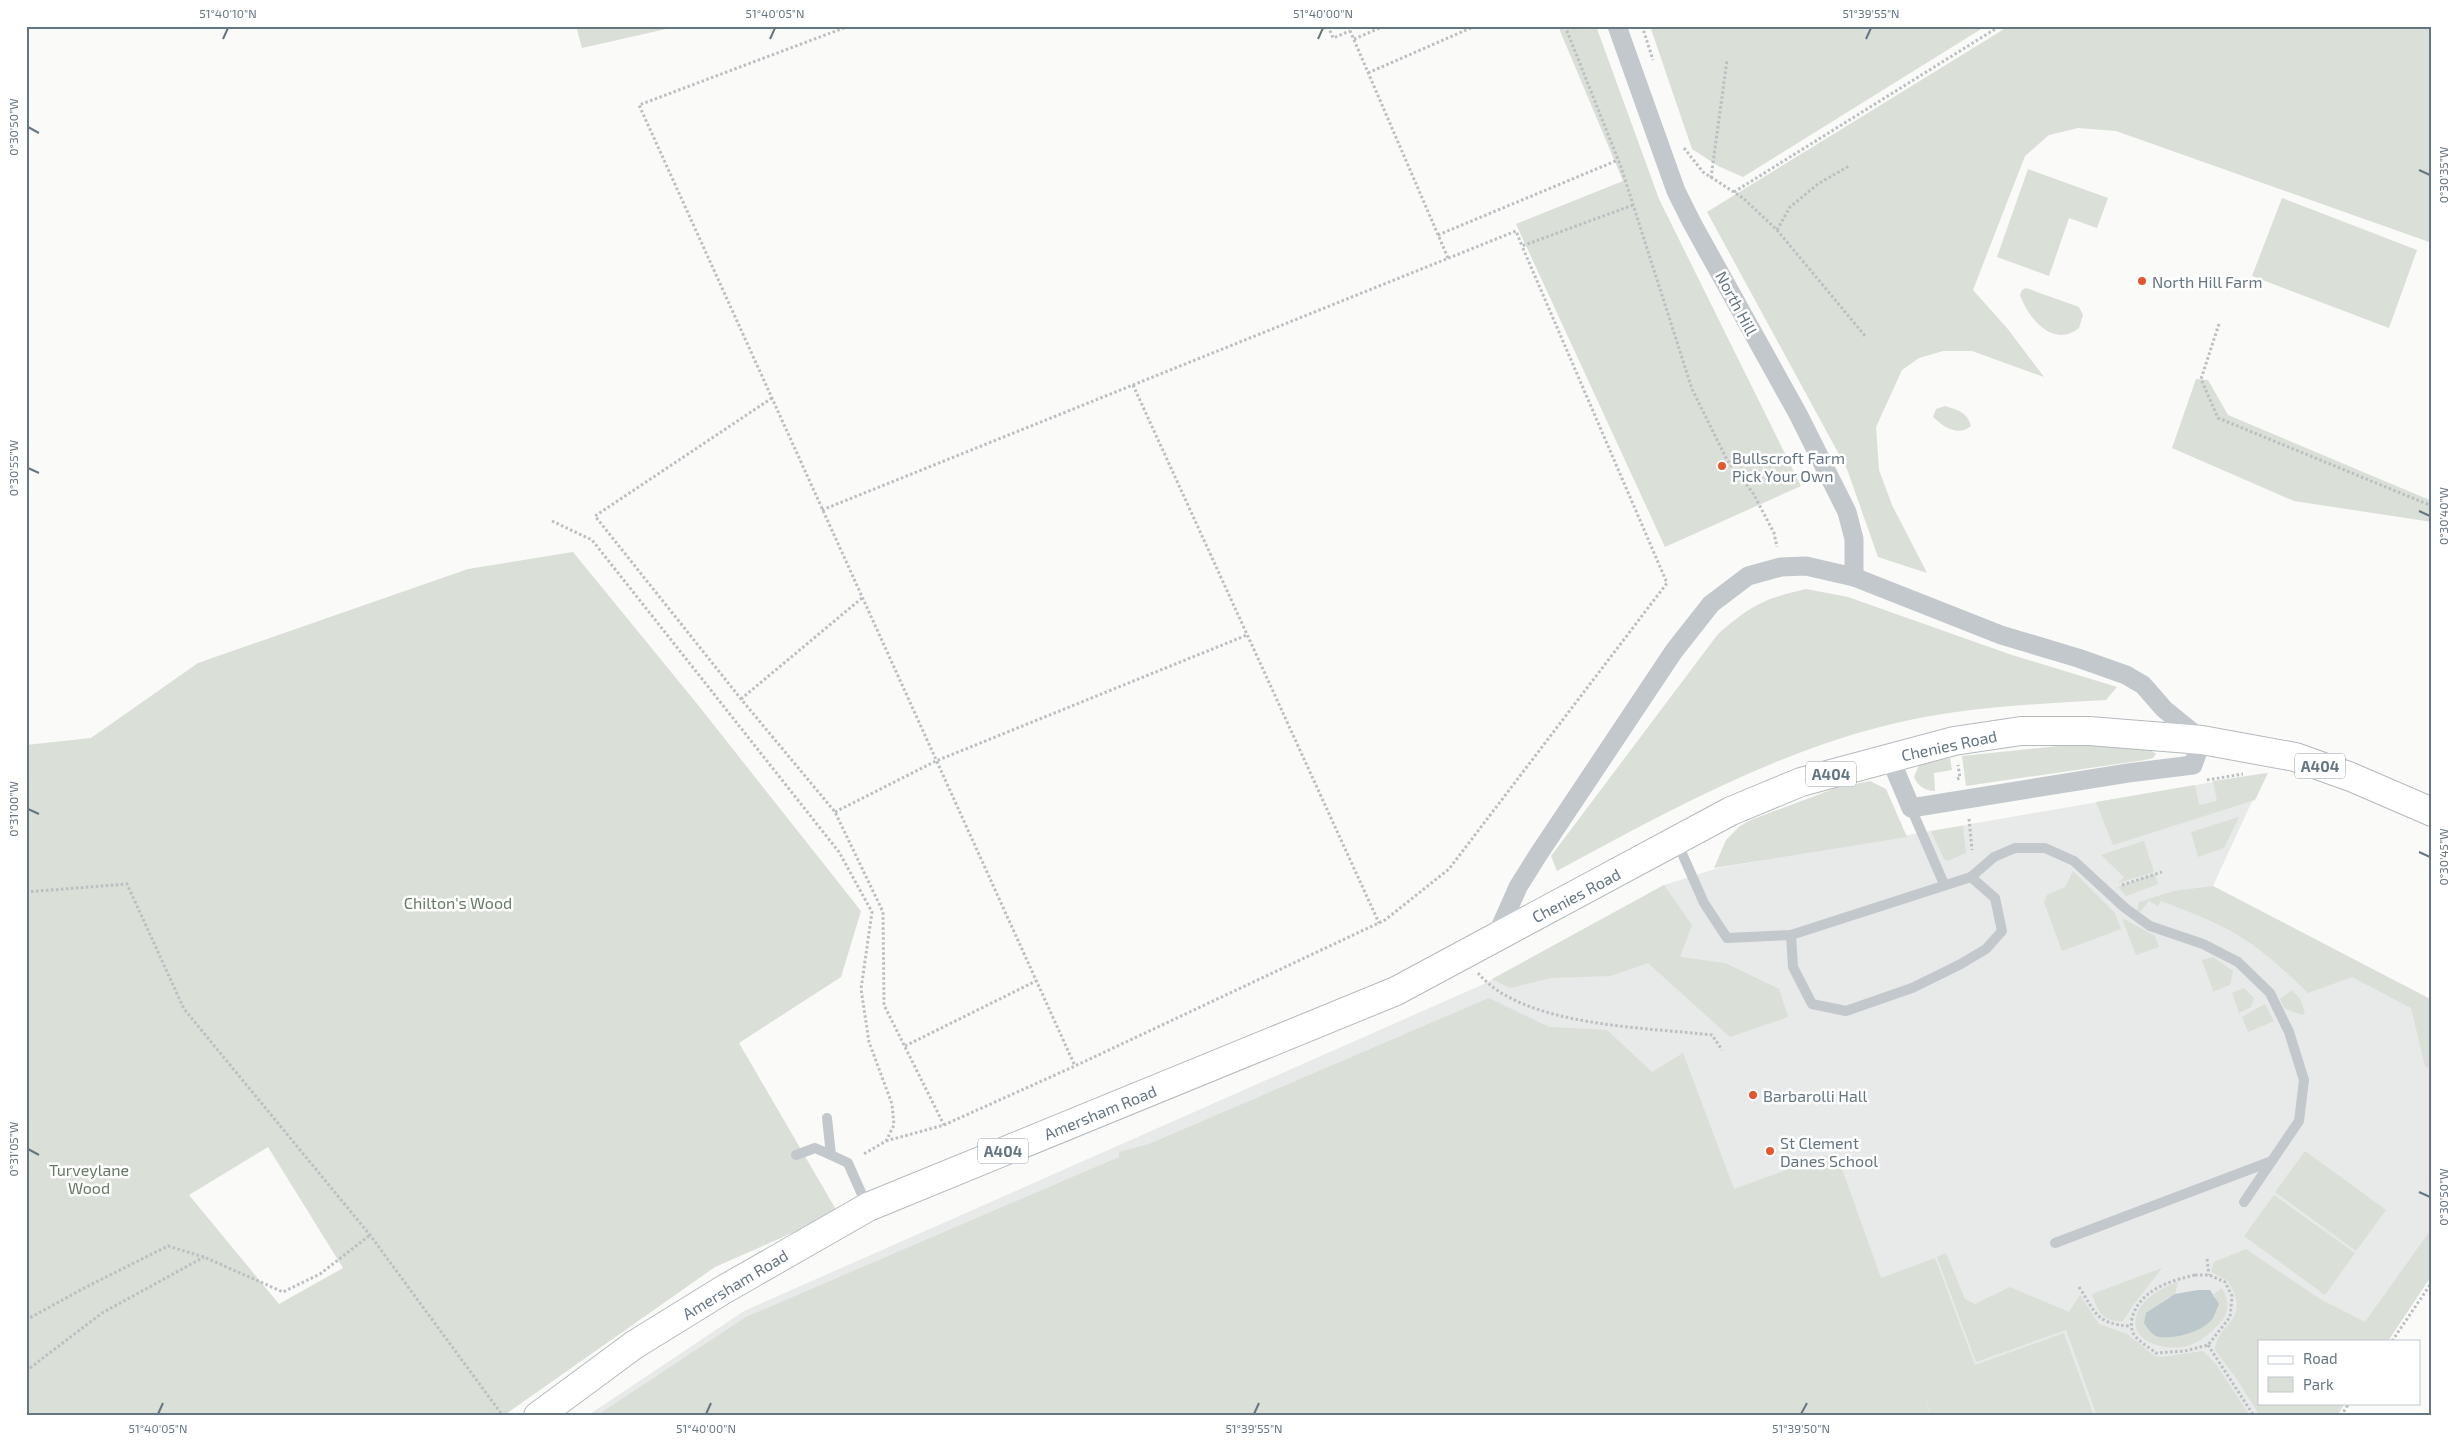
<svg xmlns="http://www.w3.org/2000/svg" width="2458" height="1442" font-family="'Exo 2',sans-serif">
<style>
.built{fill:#e8e9e9}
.green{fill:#dadfd7;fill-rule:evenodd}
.water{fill:#bbc7cb}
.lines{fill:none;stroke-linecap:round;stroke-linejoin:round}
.primary-casing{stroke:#b5babe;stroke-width:30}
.path{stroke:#bbbfc2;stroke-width:3;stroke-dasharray:2.5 2.5;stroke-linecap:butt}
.service{stroke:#c3c8cc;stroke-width:10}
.minor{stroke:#c3c8cc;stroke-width:19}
.primary{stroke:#fff;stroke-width:28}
.ticks{fill:none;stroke:#657683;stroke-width:2}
.poi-dot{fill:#e4572e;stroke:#fff;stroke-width:2}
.labels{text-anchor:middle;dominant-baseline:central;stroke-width:5;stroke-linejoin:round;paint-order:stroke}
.shield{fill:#fff;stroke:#939fa8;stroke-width:1}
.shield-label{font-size:15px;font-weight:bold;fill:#657683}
.poi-label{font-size:16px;fill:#657683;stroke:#fff;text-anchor:start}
.street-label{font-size:16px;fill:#657683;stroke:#fff}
.park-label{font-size:16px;fill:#687a64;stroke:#fff}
.neatline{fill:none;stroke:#657683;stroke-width:2}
.ticks-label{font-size:12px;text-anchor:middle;fill:#657683}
</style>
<rect width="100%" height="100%" fill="#fafaf8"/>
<polygon class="built" points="2265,773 2213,886 2432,1000 2432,1275 2388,1341 2259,1341 2259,1403 2345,1403 2337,1416 587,1416 744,1311 1486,983 1664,885 1718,868"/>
<g class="green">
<polygon points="576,26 675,26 675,27 582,48"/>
<polygon points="1558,26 1596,26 1659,199 1801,486 1665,547 1516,224 1623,181"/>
<polygon points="1650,26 1986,26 1743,177 1718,166 1692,149"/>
<polygon points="2009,26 2432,26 2432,243 2116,131 2078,128 2049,135 2025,156 1973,290 2007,328 2044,377 1972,351 1943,351 1919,358 1902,370 1876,427 1879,470 1892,505 1927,573 1878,557 1847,469 1707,212"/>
<polygon points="2028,169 2108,198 2097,228 2069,218 2049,276 1997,257"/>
<polygon points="2282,198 2417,250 2389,328 2252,276"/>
<path d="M2026 288 2079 307 2083 315 2079 328C2053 349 2028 318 2020 295L2022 290Z"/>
<polygon points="2196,379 2208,380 2228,415 2432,501 2432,522 2294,501 2172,448"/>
<path d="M1945 406C1958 410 1967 412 1971 426 1957 437 1944 427 1933 417L1936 409Z"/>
<path d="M573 552 698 705 861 911 841 977 739 1043 838 1213 715 1267 503 1416H26V745L91 738 198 663 468 569ZM268 1147 343 1268 279 1304 189 1195Z"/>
<path d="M1806 589 1848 597 2009 654 2117 687 2106 700C2035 704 1965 707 1896 723 1776 751 1664 813 1557 871L1551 856 1718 634C1752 605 1763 599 1806 589Z"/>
<polygon points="2069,745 2147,748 2156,754 2153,758 2145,760 1966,786 1962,756"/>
<path d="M1950 758 1952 770 1934 773 1935 791C1925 791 1918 786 1914 777L1919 765Z"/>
<polygon points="2268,773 2255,800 2113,845 2096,802 2195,785 2199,805 2217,801 2213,781"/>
<polygon points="1870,781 1886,789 1907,837 1714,868 1726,840 1740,826 1753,819 1836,788"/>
<polygon points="2239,817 2224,848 2198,857 2191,832"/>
<polygon points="1963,826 1966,853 1948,861 1944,859 1931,831"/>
<polygon points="2144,841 2154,872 2118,883 2124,877 2101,855"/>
<polygon points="2073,871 2115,913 2121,929 2062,951 2044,902 2047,895 2065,887"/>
<polygon points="2155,874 2158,884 2126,896 2118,887"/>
<polygon points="1664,885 1692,925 1680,957 1725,963 1779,989 1788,1017 1730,1037 1648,963 1610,976 1551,978 1510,988 1492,979"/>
<path d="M2213 886 2432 1000V1069L2425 1066 2411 1008 2352 977 2308 993C2284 970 2259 946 2229 930 2207 918 2184 910 2161 901L2158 906 2149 901 2139 913 2137 911 2139 902 2174 891Z"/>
<polygon points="2122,918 2155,936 2159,947 2136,955"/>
<polygon points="2213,957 2233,971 2230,985 2212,992 2213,990 2202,960"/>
<polygon points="2244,988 2254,998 2251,1007 2239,1013 2232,993"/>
<polygon points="2292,990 2300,999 2305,1013 2302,1015 2284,1008 2280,999"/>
<polygon points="1489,998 1549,1027 1607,1030 1652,1072 1683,1053 1734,1189 1836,1152 1881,1278 1935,1258 1975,1365 2064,1333 2094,1416 1932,1416 1922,1390 1931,1416 596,1416 746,1317 1119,1157 1119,1152 1149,1144"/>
<polygon points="2265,1004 2274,1021 2248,1032 2242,1017"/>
<polygon points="2305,1151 2386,1210 2356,1251 2275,1192"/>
<polygon points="2274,1195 2355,1253 2325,1295 2244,1236"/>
<path d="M2432 1228V1275L2388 1341H2259V1403H2345L2337 1416H2260L2236 1378 2215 1350C2215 1331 2237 1324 2237 1304 2237 1296 2231 1287 2228 1281L2211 1272 2214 1262 2246 1249 2320 1299 2365 1322Z"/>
<polygon points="1946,1253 1965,1299 1975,1304 2010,1287 2069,1312 2080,1295 2099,1324 2127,1334 2155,1356 2161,1357 2203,1351 2216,1364 2250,1416 2097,1416 2066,1330 1976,1362 1937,1257"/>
<path d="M2162 1268 2134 1304 2123 1321C2103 1323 2097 1310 2092 1294Z"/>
<path d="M2178 1282 2175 1294 2160 1303 2216 1297 2214 1294 2222 1288C2231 1305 2229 1315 2215 1328 2206 1337 2199 1342 2187 1346 2164 1352 2125 1341 2138 1311 2144 1298 2164 1286 2178 1282Z"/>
</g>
<path class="water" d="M2198 1290H2210L2219 1304C2217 1308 2215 1314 2213 1318 2204 1331 2176 1339 2161 1337 2153 1337 2148 1329 2144 1323L2146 1313 2175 1294Z"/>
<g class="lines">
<g class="primary-casing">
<polyline id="primary" points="538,1416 634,1345 723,1290 868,1207 1396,991 1731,811 1801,782 1954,741 2021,731 2089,731 2202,740 2295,757 2351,777 2432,812"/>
</g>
<g class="path">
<polyline points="849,26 639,105 1075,1066"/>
<polyline points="1328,26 1333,38 1350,31"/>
<polyline points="1348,26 1448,258"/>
<polyline points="1565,26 1621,167 1692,389 1727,460 1753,493 1774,533 1777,547"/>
<polyline points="1642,26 1653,60"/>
<polyline points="1354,39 1384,26"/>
<polyline points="1368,73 1475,26"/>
<polyline points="1684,148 1703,172 1743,198 1777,230 1866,337"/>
<polyline points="1711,178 1727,60"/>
<polyline points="1734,192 2000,26"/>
<polyline points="1777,230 1790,207 1818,184 1849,166"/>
<polyline points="1438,235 1618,160"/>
<polyline points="2219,324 2201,379 2218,418 2432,506"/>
<polyline points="1133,385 1379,923"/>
<polyline points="772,398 595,516 741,699 835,812 883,912 884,1005 944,1125"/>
<polyline points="822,510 1516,231 1522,246 1633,205"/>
<polyline points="552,521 592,540 839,852 872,912 861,989 869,1042 892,1104 894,1125 886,1141 862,1155"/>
<polyline points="741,699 862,598"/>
<polyline points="1957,779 1960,778 1958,765"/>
<polyline points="2207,780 2243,774"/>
<polyline points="835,812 936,761 1247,635"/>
<polyline points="1969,819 1972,850"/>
<polyline points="2122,885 2162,872"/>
<polyline points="26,892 127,884 184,1009 370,1235 503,1416"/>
<path d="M1478 973C1523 1027 1645 1027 1712 1035L1722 1050"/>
<polyline points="905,1046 1036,981"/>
<polyline points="886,1141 944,1125 1075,1066 1385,920 1449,869 1667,583 1522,246"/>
<polyline points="2207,1259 2209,1275"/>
<path d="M2195 1275H2209L2225 1282 2232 1296 2230 1317 2208 1345 2185 1351 2156 1353C2150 1348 2141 1343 2135 1336 2131 1331 2131 1325 2132 1318 2140 1290 2169 1281 2195 1275Z"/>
<path d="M2079 1287C2096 1313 2096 1324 2130 1326"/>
<polyline points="26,1320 86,1287 168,1246 204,1257 283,1292 320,1274 370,1235"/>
<polyline points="2392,1341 2432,1282"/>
<polyline points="2208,1345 2254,1416"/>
<polyline points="26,1371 102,1313 204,1257"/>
<polyline points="2341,1416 2349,1403"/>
</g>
<g class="service">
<polyline points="1911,808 1944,884"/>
<polyline points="1677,842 1704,903 1727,938 1791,935 1971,877 1994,857 2015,848 2045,848 2074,861 2125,908 2150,926 2203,944 2238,962 2270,993 2289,1032 2304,1080 2299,1121 2244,1202"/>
<polyline points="1791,935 1793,967 1812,1004 1846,1011 1912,988 1959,965 1986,949 2002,931 1995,898 1971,877"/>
<polyline points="827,1118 831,1155 848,1163 867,1206"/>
<polyline points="796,1155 815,1148 831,1155"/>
<polyline points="2055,1243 2272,1161"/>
</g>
<g class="minor">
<polyline points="1617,26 1676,191 1692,223 1798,414 1847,512 1854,539 1854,577"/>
<polyline points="1495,939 1518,887 1538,855 1674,651 1711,604 1748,576 1781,567 1806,566 1854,577 2001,635 2078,658 2126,675 2143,685 2164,709 2202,740 2193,765 2128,773 1911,808 1890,758"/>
</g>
<use href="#primary" class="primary"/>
</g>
<path class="ticks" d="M223 39 228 28M770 39 775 28M1318 39 1323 28M1866 39 1871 28M28 127 39 133M2419 170 2430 175M28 468 39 473M2419 511 2430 516M28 809 39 814M2419 852 2430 857M28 1149 39 1155M2419 1192 2430 1197M158 1414 163 1403M706 1414 711 1403M1254 1414 1259 1403M1801 1414 1807 1403"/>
<g class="poi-dot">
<circle cx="2142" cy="281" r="5"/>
<circle cx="1722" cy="466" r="5"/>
<circle cx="1753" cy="1095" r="5"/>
<circle cx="1770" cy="1151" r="5"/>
</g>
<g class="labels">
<g class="shield">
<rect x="2295" y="753.5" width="50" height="25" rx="4"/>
<rect x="1806" y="761.5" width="50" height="25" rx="4"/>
<rect x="978" y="1138.5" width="50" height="25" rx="4"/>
</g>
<g class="shield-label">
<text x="2320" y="766">A404</text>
<text x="1831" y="774">A404</text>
<text x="1003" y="1151">A404</text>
</g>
<g class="poi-label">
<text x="2152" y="281">North Hill Farm</text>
<text x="1732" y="457">Bullscroft Farm<tspan x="1732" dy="18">Pick Your Own</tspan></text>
<text x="1763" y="1095">Barbarolli Hall</text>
<text x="1780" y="1142">St Clement<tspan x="1780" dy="18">Danes School</tspan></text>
</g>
<g class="street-label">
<text transform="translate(1737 303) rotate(62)">North Hill</text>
<text transform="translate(1949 745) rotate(-12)">Chenies Road</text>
<text transform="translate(1576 895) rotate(-28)">Chenies Road</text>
<text transform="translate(1100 1112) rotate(-22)">Amersham Road</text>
<text transform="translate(735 1284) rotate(-31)">Amersham Road</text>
</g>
<g class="park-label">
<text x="458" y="902">Chilton's Wood</text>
<text x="89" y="1169">Turveylane<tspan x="89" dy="18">Wood</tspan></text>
</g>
</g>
<rect width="2458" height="1442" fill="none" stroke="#ffffff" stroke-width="55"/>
<rect x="2258" y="1340" width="162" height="65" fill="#ffffff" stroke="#c1c8cd"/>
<rect x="2268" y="1356" width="25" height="8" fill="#ffffff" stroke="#c1c8cd"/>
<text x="2303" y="1364" font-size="15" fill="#657683">Road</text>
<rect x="2268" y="1377" width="25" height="15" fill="#dadfd7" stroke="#c1c8cd"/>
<text x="2303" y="1390" font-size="15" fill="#657683">Park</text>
<rect x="28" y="28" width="2402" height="1386" class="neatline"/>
<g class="ticks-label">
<text x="228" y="18">51°40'10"N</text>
<text x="775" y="18">51°40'05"N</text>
<text x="1323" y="18">51°40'00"N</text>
<text x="1871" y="18">51°39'55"N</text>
<text transform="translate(14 127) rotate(-90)" y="4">0°30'50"W</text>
<text transform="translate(2444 175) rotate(-90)" y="4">0°30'35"W</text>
<text transform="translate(14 468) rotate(-90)" y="4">0°30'55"W</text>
<text transform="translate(2444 516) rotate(-90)" y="4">0°30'40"W</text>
<text transform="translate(14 809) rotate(-90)" y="4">0°31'00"W</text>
<text transform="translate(2444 857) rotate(-90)" y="4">0°30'45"W</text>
<text transform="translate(14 1149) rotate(-90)" y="4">0°31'05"W</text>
<text transform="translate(2444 1197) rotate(-90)" y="4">0°30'50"W</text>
<text x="158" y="1433">51°40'05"N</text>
<text x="706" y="1433">51°40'00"N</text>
<text x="1254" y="1433">51°39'55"N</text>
<text x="1801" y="1433">51°39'50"N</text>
</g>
</svg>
